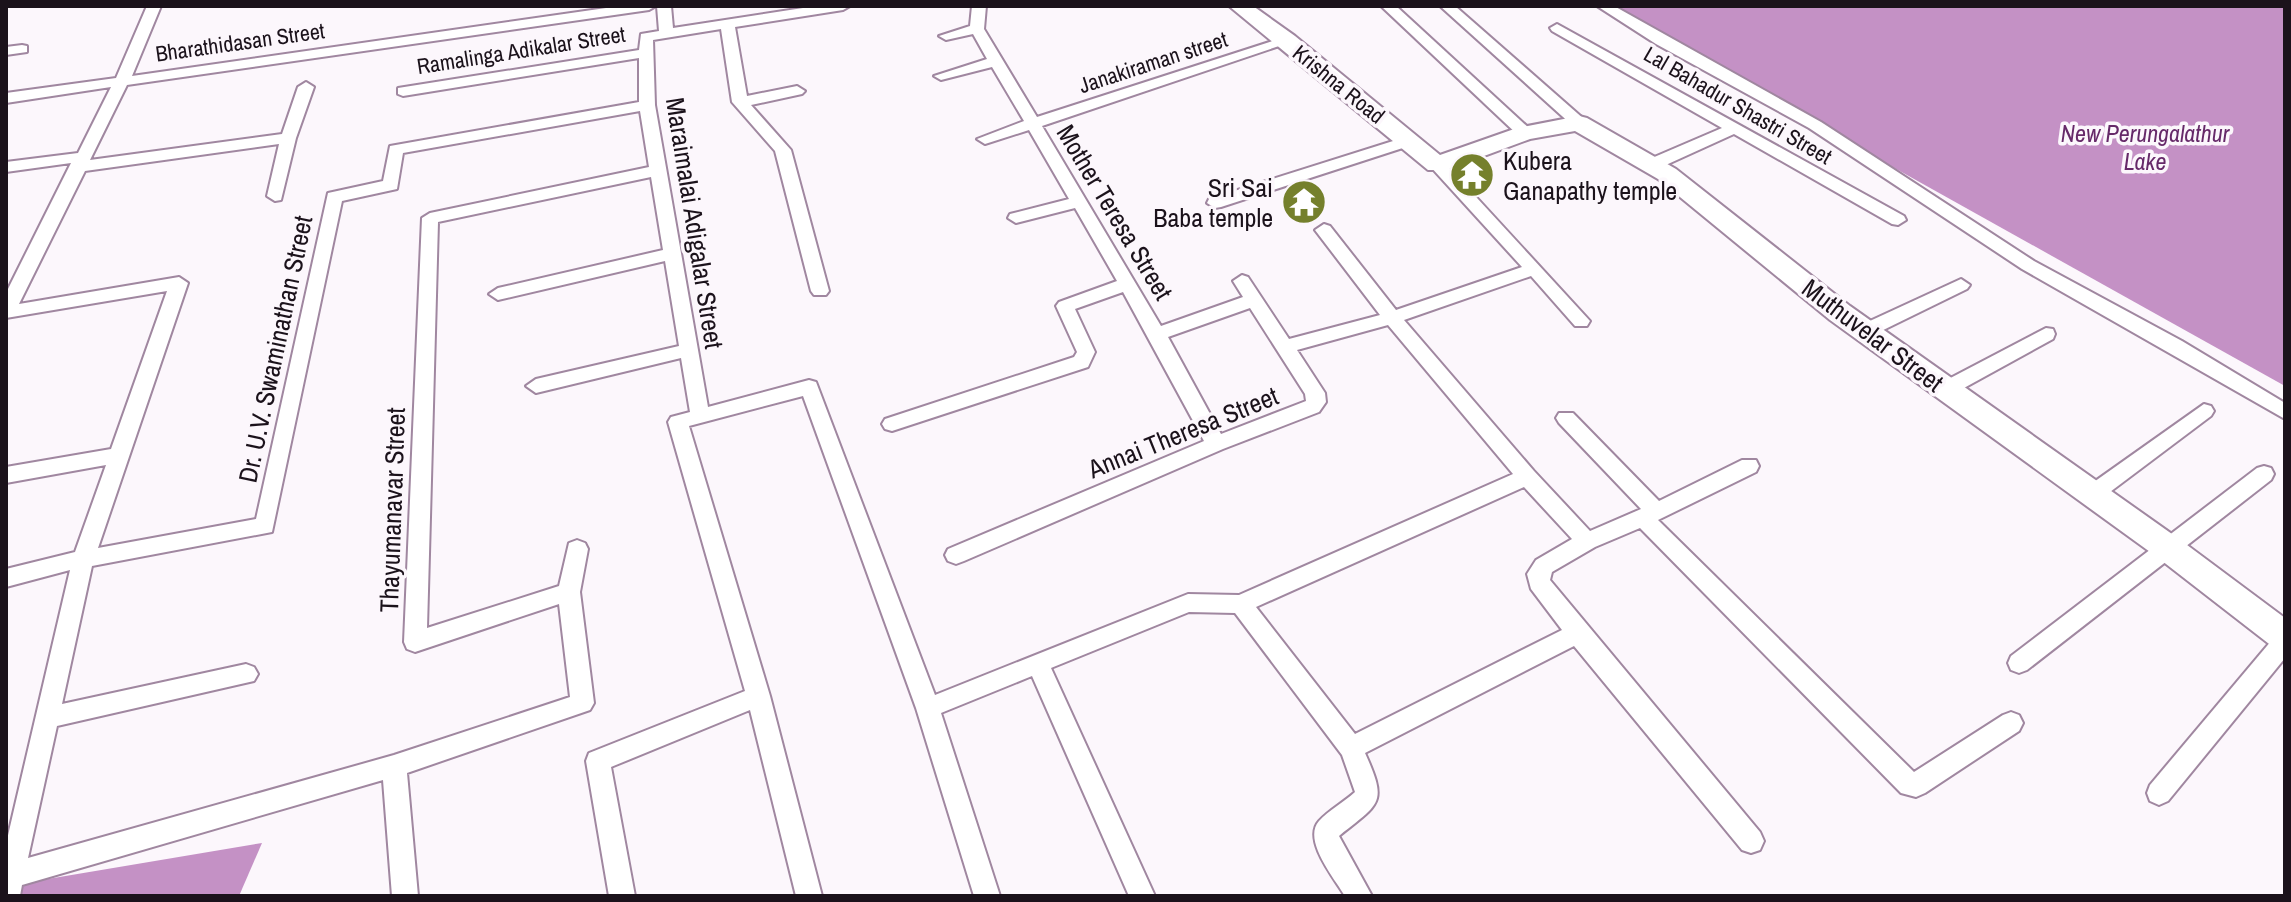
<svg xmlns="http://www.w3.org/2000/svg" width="2291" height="902" font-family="'Archivo Narrow',sans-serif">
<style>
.water{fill:#c491c5}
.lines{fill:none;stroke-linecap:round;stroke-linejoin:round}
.street-casing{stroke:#a087a0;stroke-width:4}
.secondary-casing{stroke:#a087a0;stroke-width:4}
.street{fill:#fff;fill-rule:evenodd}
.secondary{fill:#fff;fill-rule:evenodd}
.labels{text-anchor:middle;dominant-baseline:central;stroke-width:7;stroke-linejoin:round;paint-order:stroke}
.far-street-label{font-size:22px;fill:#1b121b;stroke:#fcf7fc}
.far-water-label{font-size:24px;font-style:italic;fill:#662969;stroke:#fcf7fc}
.poi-label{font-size:26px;fill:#1b121b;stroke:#fcf7fc;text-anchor:start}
.street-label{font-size:26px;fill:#1b121b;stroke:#fcf7fc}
</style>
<rect width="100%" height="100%" fill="#fcf7fc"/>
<g class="water">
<polygon points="1604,6 2285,6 2285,386"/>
<polygon points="262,843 239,896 6,896 6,886"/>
</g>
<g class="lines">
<g class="street-casing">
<g id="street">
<path d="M147 6H161L132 76 620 6H656L649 10 127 85 90 160 282 134 298 87 306 82 314 87 296 138 281 200 275 201 267 196 279 144 85 171 19 304 179 277 188 283 98 548 256 519 328 193 383 181 390 146 639 102V58L403 96 398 94V88L639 50 641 34 659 31 657 6H671L673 28 816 6H850L843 10 735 27 747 96 797 86 805 91 802 94 751 105 791 150 829 291 826 295H814L811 291 775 151 732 102 721 29 653 40 655 105 708 407 809 380 816 382 935 695 1188 594 1239 595 1513 474 1388 325 1297 350 1325 393 1326 402 1319 412 1223 449 964 561 956 564 948 561 945 555 948 549 1204 441 1123 292 1075 309 1095 352 1088 367 892 431 885 429 882 424 885 419 1074 357 1077 352 1056 306 1059 302 1117 281 1075 208 1016 223 1008 218 1010 214 1069 199 1029 130 985 144 977 139 1024 121 992 67 941 80 934 76 987 59 973 34 946 40 939 36 970 26 972 6H986L984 29 1037 117 1282 38H1292L1294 41 1042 126 1161 326 1243 297 1233 281 1242 275 1248 277 1289 339 1380 315 1315 230 1324 224 1330 226 1396 310 1522 267 1429 165 1437 160 1443 161 1590 321 1587 326H1575L1531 276 1404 320 1534 471 1590 531 1641 509 1559 423 1556 418 1559 413H1573L1659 501 1742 460H1756L1759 466 1756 472 1658 520 1914 772 2003 715 2011 712 2019 715 2023 723 2019 731 1925 793 1916 797 1901 793 1640 528 1595 547 1552 572 1550 580 1760 832 1764 841 1760 850 1751 853 1742 850 1574 646 1365 753C1388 804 1380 803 1339 836L1372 896H1345C1335 879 1302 840 1319 821 1329 810 1344 802 1355 792L1342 755 1235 613 1189 612 1051 668 1155 896H1129L1032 676 941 713 1000 896H974L916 708 803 396 689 426 770 696 822 896H796L750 710 611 767 635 896H609L586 761 589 753 745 691 668 422 671 417 690 412 681 358 536 393 526 386 536 379 679 346 665 261 498 300 489 294 498 288 663 250 651 177 438 222 427 628 559 586 569 543 577 540 585 543 588 549 580 592 594 703 590 710 407 773 418 896H392L383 780 22 885 20 896H6V844L70 570 6 587V569L75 552 106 465 6 483V467L111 449 167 291 6 318V293L71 163 6 172V162L78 153 111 87 6 103V93L116 78ZM640 111 649 167 430 213 422 218 404 642 407 649 415 652 559 604 570 697 394 755 28 858 57 726 254 681 258 674 254 667 246 664 62 704 92 566 272 532 342 201 397 189 403 153ZM1250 308 1305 394 1306 401 1221 434 1168 337ZM1524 487 1572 539 1536 560 1527 574 1531 589 1562 630 1355 734 1256 607Z"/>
<polygon points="1381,6 1396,6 1531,130 1531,136 1519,136"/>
<polygon points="1440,6 1455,6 1585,120 1585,126 1573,126"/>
<polygon points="1597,6 1614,6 1821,122 2034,261 2182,341 2285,403 2285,419 2022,269 1809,128 1656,44"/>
<polygon points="1557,24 1904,216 1906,220 1898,225 1892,224 1734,134 1657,169 1645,169 1645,161 1722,128 1552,31 1550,28"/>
<polygon points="22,45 27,46 27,52 6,55 6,47"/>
<polygon points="1409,136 1415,138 1415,144 1221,207 1215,208 1207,203 1209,199"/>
<polygon points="1961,279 1970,285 1967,289 1871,336 1865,337 1856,331 1859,326"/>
<polygon points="2046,328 2053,329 2055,334 2053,339 1953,394 1939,394 1936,389 1939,384"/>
<polygon points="2204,404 2211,406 2214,411 2211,416 2098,501 2084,501 2081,495 2084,489"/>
<polygon points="2264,466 2271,468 2274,474 2271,480 2027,670 2019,673 2011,670 2008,663 2011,656 2257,468"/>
<polygon points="2285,631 2285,658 2168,801 2159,805 2150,801 2147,793 2150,785 2277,634"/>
</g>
</g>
<g class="secondary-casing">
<polygon id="secondary" points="1229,6 1253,6 1295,36 1440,155 1517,128 1579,116 1587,118 1676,169 1850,306 2179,539 2285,618 2285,652 2273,647 2157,557 1830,320 1658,179 1575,131 1530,139 1446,170 1428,170"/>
</g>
<use href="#street" class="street"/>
<use href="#secondary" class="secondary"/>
</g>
<defs>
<g id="temple-disc" transform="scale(2.3)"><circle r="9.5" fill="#75802c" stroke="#fcf7fc"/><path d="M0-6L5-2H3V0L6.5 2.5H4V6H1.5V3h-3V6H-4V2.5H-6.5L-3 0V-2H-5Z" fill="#fff"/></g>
</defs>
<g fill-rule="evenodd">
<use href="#temple-disc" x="1472" y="175"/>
<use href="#temple-disc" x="1304" y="202"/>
</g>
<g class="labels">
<g class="far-street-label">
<text transform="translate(240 42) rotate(-8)">Bharathidasan Street</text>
<text transform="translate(521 50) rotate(-9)">Ramalinga Adikalar Street</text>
<text transform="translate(1153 62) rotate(-18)">Janakiraman street</text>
<text transform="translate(1339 84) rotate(39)">Krishna Road</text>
<text transform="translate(1738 105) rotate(30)">Lal Bahadur Shastri Street</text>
</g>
<g class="far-water-label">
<text x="2145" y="133">New Perungalathur<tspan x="2145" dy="28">Lake</tspan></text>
</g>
<g class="poi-label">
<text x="1503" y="160">Kubera<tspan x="1503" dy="30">Ganapathy temple</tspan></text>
<text x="1273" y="187" text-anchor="end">Sri Sai<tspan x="1273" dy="30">Baba temple</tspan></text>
</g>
<g class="street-label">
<text transform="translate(1115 212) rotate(59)">Mother Teresa Street</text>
<text transform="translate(695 223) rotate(81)">Maraimalai Adigalar Street</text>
<text transform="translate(1873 335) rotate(37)">Muthuvelar Street</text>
<text transform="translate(275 349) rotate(-78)">Dr. U.V. Swaminathan Street</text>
<text transform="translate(1183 432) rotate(-22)">Annai Theresa Street</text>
<text transform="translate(392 510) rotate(-88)">Thayumanavar Street</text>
</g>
</g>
<rect width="2291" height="902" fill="none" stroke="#1b121b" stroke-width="16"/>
</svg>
